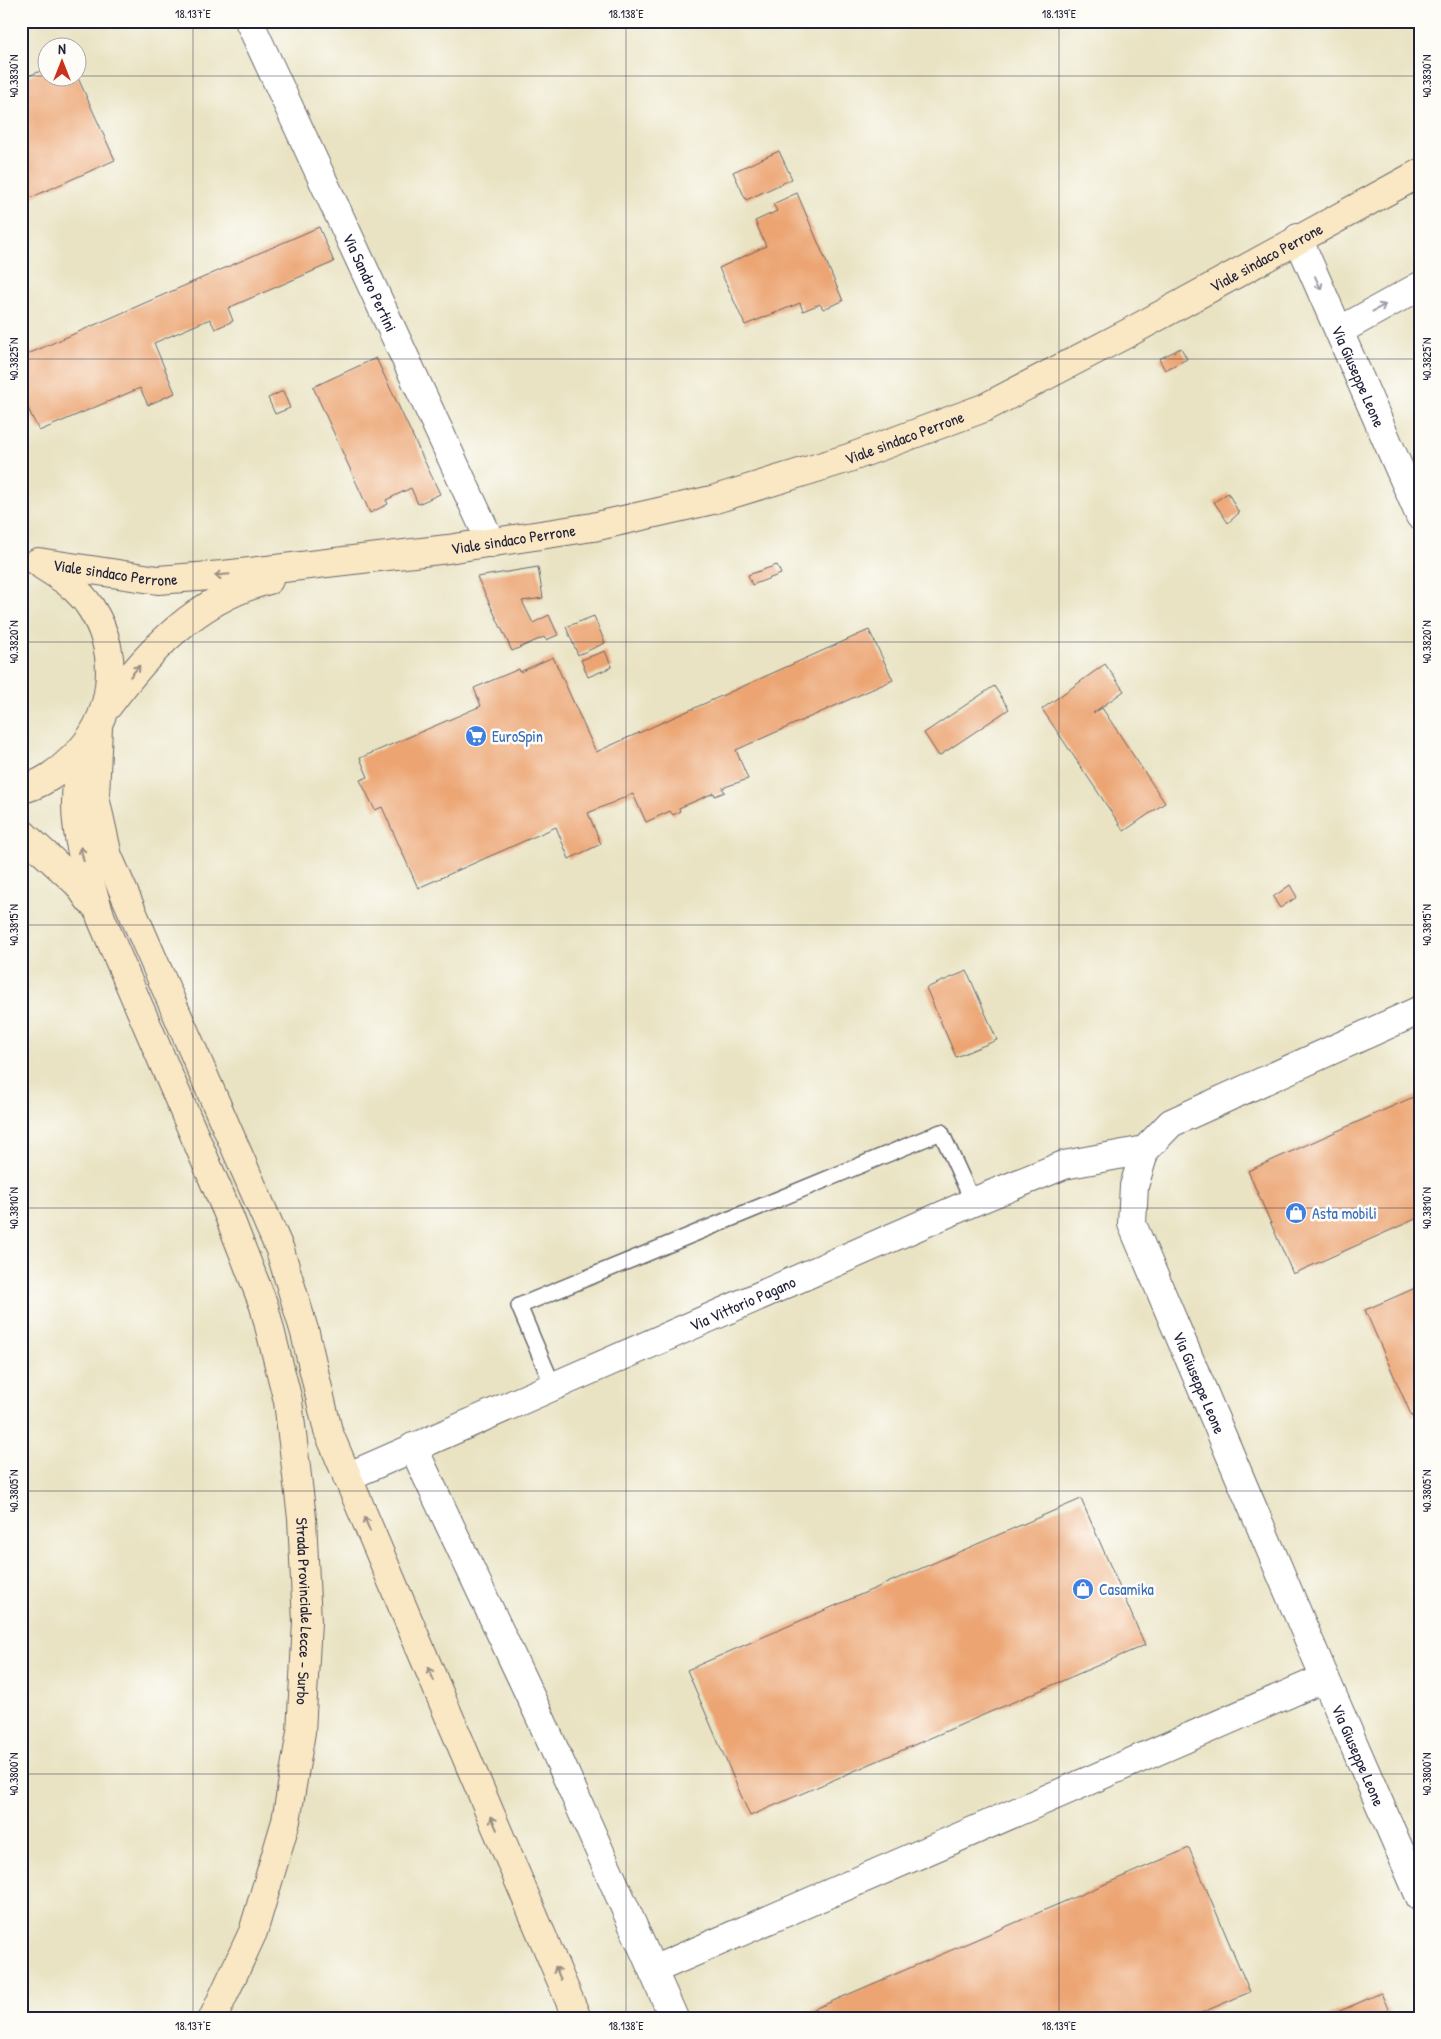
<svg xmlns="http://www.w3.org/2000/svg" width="1441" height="2039" font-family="'Patrick Hand',sans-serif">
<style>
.building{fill:#eca472}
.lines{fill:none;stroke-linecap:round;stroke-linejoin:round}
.lane-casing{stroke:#68666b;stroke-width:18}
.street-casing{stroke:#68666b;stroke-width:30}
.secondary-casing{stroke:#68666b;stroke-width:30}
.lane{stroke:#fff;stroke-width:15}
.street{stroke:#fff;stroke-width:28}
.secondary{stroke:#fae7c3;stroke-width:28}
.oneway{stroke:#9c9ca7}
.oneway2{stroke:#998e86}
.ticks{fill:none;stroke:#22223b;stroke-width:1;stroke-opacity:0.45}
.labels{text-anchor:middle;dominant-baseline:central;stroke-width:5;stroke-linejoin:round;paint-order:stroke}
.street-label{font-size:16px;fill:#22223b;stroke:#fdfcf7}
.shop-label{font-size:16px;fill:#366cbe;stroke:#fdfcf7;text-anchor:start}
.neatline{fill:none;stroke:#22223b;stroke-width:2}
.ticks-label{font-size:12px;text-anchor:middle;fill:#22223b}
</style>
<rect width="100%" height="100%" fill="#fdfcf7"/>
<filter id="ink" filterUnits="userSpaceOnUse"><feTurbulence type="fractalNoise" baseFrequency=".02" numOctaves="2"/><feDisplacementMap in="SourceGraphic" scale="10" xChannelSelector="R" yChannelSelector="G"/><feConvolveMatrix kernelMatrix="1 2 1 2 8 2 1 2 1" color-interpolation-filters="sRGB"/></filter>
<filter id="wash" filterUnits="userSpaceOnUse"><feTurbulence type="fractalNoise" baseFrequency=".0096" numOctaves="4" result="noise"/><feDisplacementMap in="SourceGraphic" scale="20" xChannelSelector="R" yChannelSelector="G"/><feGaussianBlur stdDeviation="1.12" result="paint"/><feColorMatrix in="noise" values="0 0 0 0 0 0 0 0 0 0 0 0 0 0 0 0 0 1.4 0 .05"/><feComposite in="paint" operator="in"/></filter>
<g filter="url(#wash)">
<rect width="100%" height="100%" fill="#e9e3c3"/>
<g id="blocks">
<g class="building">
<polygon points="48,68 48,78 78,78 115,160 21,202 21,79"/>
<polygon points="779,151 792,179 746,200 733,172"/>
<polygon points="797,193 843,301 823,309 820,304 803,311 800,303 745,325 719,268 766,246 755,221 777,211 773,204"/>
<polygon points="319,227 334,262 228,308 233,321 215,329 210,319 154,343 175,393 148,405 140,388 39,431 21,394 21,357"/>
<polygon points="1181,348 1187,359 1165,370 1159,359"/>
<polygon points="376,358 440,494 418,504 411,488 386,500 388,504 370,513 313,387"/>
<polygon points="283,391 290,408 275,414 268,398"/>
<polygon points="1228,493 1239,513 1228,523 1214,502"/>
<polygon points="777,565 781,574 752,585 748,575"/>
<polygon points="538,567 543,598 522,601 533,623 549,615 558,635 546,640 544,637 512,651 477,577"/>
<polygon points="594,616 605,643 578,655 566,627"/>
<polygon points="869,630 893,680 736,750 748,779 722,788 725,792 715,796 714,793 679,808 680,811 673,815 670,811 646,822 633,794 588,813 601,844 569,859 556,827 418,888 382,807 375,810 360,780 368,777 360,758 481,706 474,688 519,669 520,672 553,657 596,752"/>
<polygon points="605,651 612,667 588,677 581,660"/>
<polygon points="1105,664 1124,691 1093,713 1102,708 1165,803 1124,831 1042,709"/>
<polygon points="994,686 1009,709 939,756 924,733"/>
<polygon points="1290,885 1297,897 1280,908 1273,897"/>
<polygon points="967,971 997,1040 956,1057 926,988"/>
<polygon points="1420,1094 1420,1217 1293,1274 1248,1171"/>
<polygon points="1420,1286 1420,1414 1412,1417 1365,1310"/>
<polygon points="1081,1499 1145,1645 750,1816 687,1670"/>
<polygon points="1189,1848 1250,1992 1189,2018 807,2018 805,2013"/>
<polygon points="1381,1993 1392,2018 1324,2018"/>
</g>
</g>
</g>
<g filter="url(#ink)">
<use href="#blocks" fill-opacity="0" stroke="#68666b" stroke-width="1"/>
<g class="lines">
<g class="lane-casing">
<polyline id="lane" points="553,1386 519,1306 941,1132 973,1202"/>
</g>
<g class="street-casing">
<g id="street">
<path id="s1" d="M249 21 491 543"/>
<path id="s2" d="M1298 238 1420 516"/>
<polyline points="1339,331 1420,286"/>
<path id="s3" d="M1420 1010 1171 1123 1145 1150 1134 1186 1132 1224 1325 1678 1420 1897"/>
<polyline points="413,1447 540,1717 674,2018"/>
<path id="s4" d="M347 1477 973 1202 1064 1165 1145 1150"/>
<polyline points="653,1970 1325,1678"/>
</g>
</g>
<g class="secondary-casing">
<g id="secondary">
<path id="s5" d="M38 562 158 580 223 575 448 549 593 527 712 500 849 458 984 408 1128 333 1420 173"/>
<path d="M108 706C149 650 198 598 269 580"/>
<polyline points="98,727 95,797 108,856 280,1250 305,1333 328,1431 577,2018"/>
<path id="s6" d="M84 751C65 810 83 861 101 918L229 1216 264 1306 288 1401 302 1518 307 1622 301 1732 286 1821 253 1932 213 2018"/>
<path d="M21 789C40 786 60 771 73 758 114 720 122 656 91 608 79 589 61 577 43 566"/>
<polyline points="21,832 78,884 90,901"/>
</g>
</g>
<use href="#lane" class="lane"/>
<use href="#street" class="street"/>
<use href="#secondary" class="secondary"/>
</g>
<defs><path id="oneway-shaft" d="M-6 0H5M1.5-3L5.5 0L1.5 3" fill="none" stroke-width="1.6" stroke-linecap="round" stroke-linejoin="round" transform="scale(1.25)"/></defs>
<g class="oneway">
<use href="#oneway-shaft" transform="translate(1318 283) rotate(66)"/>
<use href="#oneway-shaft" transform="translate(1379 308) rotate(-29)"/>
</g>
<g class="oneway2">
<use href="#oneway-shaft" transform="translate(222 575) rotate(175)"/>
<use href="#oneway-shaft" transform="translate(135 671) rotate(-50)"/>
<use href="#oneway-shaft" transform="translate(82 854) rotate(-103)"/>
<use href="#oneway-shaft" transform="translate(367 1524) rotate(-113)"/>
<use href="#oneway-shaft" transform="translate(431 1674) rotate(-113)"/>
<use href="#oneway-shaft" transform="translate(494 1823) rotate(-113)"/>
<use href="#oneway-shaft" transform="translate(558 1973) rotate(-113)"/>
</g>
</g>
<path class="ticks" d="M193 21V2018M626 21V2018M1059 21V2018M21 76H48M78 76H1420M21 359H1420M21 642H1420M21 925H1420M21 1208H1420M21 1491H1420M21 1774H1420"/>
<defs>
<g id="supermarket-disc" transform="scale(1.125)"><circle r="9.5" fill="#3f7fe0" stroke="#fdfcf7"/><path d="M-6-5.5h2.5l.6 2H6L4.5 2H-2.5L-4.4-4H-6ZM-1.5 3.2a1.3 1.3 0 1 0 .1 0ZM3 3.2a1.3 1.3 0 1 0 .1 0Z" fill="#fff"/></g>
<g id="shop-disc" transform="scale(1.125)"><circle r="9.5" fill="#3f7fe0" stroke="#fdfcf7"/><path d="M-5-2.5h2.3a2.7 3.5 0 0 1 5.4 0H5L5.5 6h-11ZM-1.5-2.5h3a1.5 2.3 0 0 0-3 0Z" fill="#fff"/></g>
</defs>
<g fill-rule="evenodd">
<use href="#supermarket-disc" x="476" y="736"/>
<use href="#shop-disc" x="1296" y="1213"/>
<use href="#shop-disc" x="1083" y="1589"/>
</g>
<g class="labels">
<g class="street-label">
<text stroke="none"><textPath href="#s5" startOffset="1289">Viale sindaco Perrone</textPath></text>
<text stroke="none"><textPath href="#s1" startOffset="288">Via Sandro Pertini</textPath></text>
<text stroke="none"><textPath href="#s2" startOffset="151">Via Giuseppe Leone</textPath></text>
<text stroke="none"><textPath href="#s5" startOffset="884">Viale sindaco Perrone</textPath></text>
<text stroke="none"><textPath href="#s5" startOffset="479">Viale sindaco Perrone</textPath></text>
<text stroke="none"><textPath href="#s5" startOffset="78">Viale sindaco Perrone</textPath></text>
<text stroke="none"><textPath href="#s4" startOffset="432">Via Vittorio Pagano</textPath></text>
<text stroke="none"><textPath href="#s3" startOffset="559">Via Giuseppe Leone</textPath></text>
<text stroke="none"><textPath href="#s6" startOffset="901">Strada Provinciale Lecce - Surbo</textPath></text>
<text stroke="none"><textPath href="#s3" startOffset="964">Via Giuseppe Leone</textPath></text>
</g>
<g class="shop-label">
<text x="492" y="736">EuroSpin</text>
<text x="1312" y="1213">Asta mobili</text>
<text x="1099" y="1589">Casamika</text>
</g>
</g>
<rect width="1441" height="2039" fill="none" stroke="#fdfcf7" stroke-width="55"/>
<g transform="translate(62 62)"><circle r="24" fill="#fdfcf7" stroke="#a5a5ac"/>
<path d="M0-4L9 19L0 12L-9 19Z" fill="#c8321e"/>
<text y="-8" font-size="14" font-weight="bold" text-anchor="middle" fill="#22223b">N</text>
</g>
<rect x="28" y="28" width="1386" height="1984" class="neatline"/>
<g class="ticks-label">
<text x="193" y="18">18.137°E</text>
<text x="626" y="18">18.138°E</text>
<text x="1059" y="18">18.139°E</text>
<text transform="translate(14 76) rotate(-90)" y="4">40.3830°N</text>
<text transform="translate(1427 76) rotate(-90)" y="4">40.3830°N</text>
<text transform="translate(14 359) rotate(-90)" y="4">40.3825°N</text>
<text transform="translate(1427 359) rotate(-90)" y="4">40.3825°N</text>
<text transform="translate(14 642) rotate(-90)" y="4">40.3820°N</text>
<text transform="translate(1427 642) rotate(-90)" y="4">40.3820°N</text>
<text transform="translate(14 925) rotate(-90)" y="4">40.3815°N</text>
<text transform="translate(1427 925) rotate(-90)" y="4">40.3815°N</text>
<text transform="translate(14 1208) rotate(-90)" y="4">40.3810°N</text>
<text transform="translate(1427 1208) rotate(-90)" y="4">40.3810°N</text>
<text transform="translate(14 1491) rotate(-90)" y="4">40.3805°N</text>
<text transform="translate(1427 1491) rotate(-90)" y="4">40.3805°N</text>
<text transform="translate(14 1774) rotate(-90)" y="4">40.3800°N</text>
<text transform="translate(1427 1774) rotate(-90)" y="4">40.3800°N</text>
<text x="193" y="2030">18.137°E</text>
<text x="626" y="2030">18.138°E</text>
<text x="1059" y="2030">18.139°E</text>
</g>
</svg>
